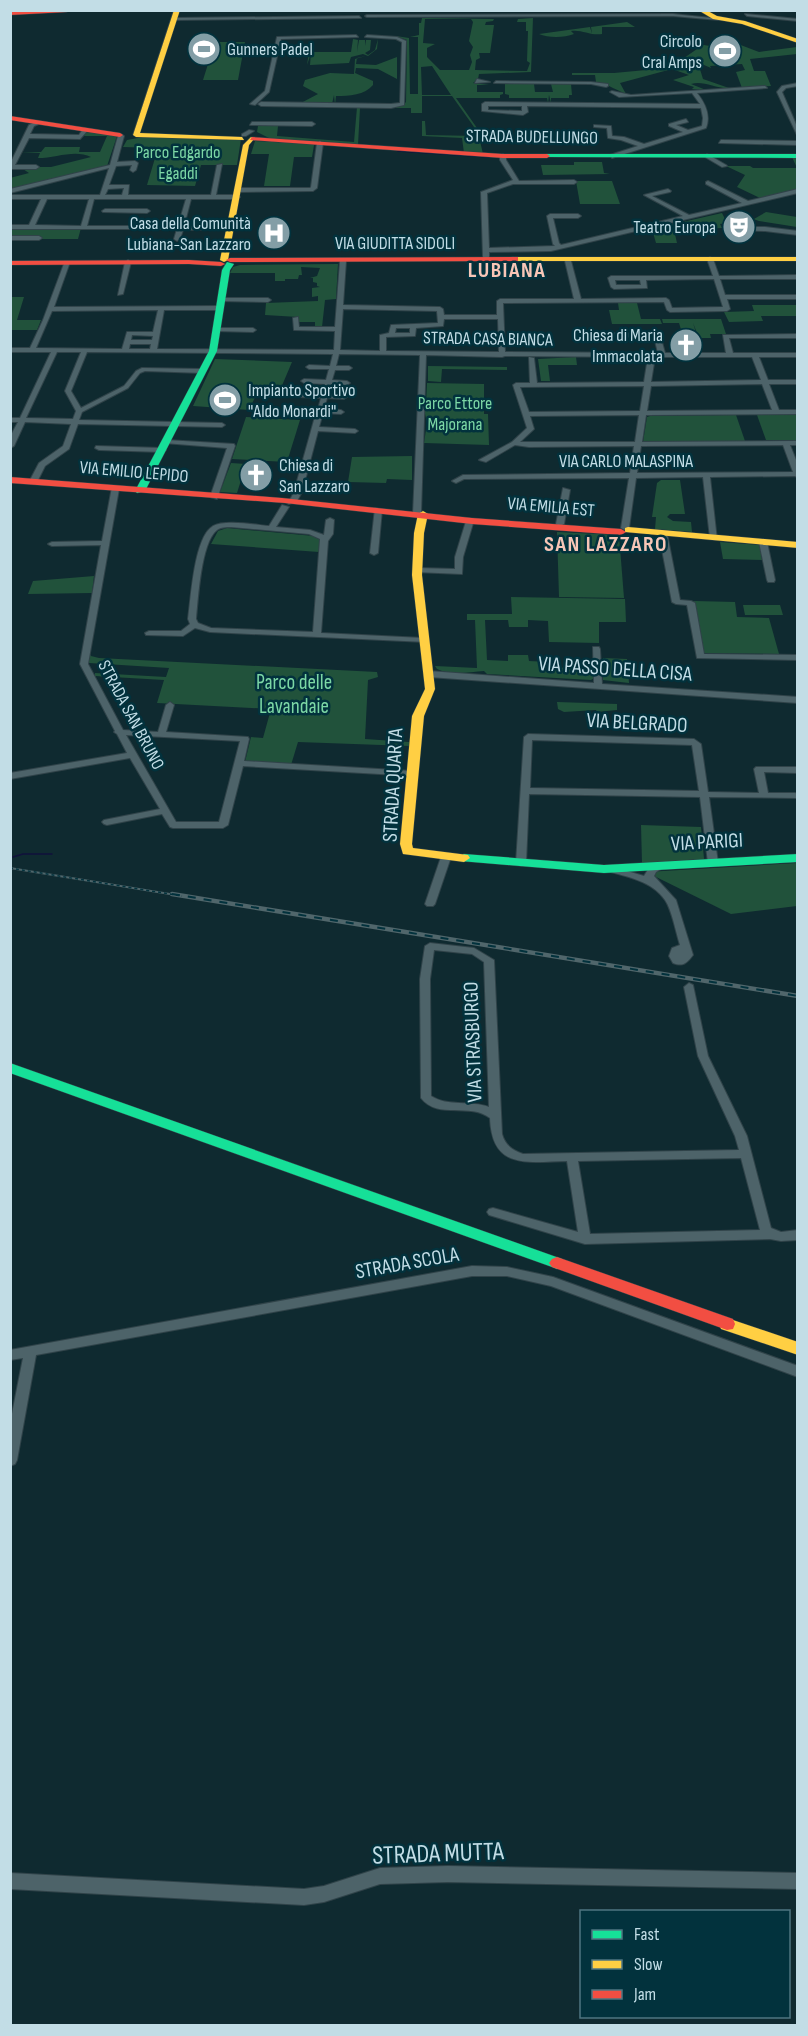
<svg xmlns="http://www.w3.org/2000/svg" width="808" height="2036" font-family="'Sofia Sans Condensed',sans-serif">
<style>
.green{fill:#21523b;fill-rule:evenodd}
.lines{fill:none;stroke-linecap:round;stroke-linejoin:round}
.stream{stroke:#11113b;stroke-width:1.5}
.street-casing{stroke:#304349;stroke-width:2}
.fast-casing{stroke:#304349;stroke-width:1}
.slow-casing{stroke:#304349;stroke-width:1}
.jam-casing{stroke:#304349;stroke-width:1}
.street{fill:#4d6369;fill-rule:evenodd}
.fast{fill:#16e098;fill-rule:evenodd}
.slow{fill:#ffcf43;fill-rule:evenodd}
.jam{fill:#f24e42;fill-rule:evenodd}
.rail-far1-casing{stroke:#50666b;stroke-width:2}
.rail-casing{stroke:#50666b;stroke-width:4.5}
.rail-far1{stroke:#02323d;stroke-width:1.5;stroke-dasharray:3;stroke-linecap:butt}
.rail{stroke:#02323d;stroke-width:2;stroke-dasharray:8;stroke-linecap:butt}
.labels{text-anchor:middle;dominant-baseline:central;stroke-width:5;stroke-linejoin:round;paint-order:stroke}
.far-poi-label{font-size:18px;fill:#c2dde6;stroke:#02323d;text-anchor:end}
.far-street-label{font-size:18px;fill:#c2dde6;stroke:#02323d}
.far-park-label{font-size:18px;fill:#7cd7a5;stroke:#02323d}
.street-label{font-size:21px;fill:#c2dde6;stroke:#02323d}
.park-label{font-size:21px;fill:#7cd7a5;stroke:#02323d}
.far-district-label{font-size:22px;font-weight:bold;letter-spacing:1.5px;fill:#f7c6b7;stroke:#02323d}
.near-street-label{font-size:26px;fill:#c2dde6;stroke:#02323d}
</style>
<rect width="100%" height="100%" fill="#0f2a30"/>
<g class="green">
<path d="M422 18 494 19 493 21 486 22 485 25H494L490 53H479L480 58 476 60 475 70 527 71 530 63 527 61 528 31H526V22H517L518 19 533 18 531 72 479 74 478 79 473 83 489 85H477V92H503V94L500 95V98H456L477 128 483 154 464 153 462 138 422 136V121H425L426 135 477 136 474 127 452 96H422V113H411V108H360L358 145 269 138 257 132 258 126H278L277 136 354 142 357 107 403 105 406 102 407 40 396 36 409 38 410 94H418V37H410L419 35V23H421ZM425 19H471L473 22 469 41 473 47 470 55 472 62 469 70H440L427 57V48L435 44 423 43ZM432 66 451 95H422L421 67Z"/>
<path d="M627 22 635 27H602V34C591 36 581 29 571 31L574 34C564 38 548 38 539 34L590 27 592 34 591 27Z"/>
<polygon points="353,39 358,40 357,52 359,40 365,40 365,46 366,40 371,40 370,50 365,53 368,55 375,50 378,39 377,49 368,56 363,54 351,57 349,63 310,65 311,53 307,65 309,52 351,52"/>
<path d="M725 39 759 52 797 47V54L750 59 754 71H765L771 86 742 88 736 72 745 70 742 64 710 66 711 68 704 65 699 66 703 79 729 88C716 89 703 80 691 84L706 90 692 89 694 87 673 80 689 75 672 69 620 83 626 94 631 95C617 92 610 84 596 82L595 75H572V73H614L689 66 684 58 697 49 679 45C692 38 709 50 723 45L715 42Z"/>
<polygon points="215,42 245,42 238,80 203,80 213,48 210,55 195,55 198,44 214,45"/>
<path d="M366 56 357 58 356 64 376 65 397 57V79L378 69 356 68 355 73 373 81V85C365 95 349 96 336 96L335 105 334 95 332 104H299L318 94 303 86 305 80 330 73 354 74 355 59Z"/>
<polygon points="505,84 534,84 535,92 553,92 551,84 571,84 572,95 569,95 569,98 551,98 551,103 549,95 548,103 547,98 509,98 509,95 505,94"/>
<path d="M86 132 117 136 107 166 11 189 10 178 29 173 20 167H51L91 157C75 149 56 158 38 158L40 153 21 152H41L45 147H80L79 152H100L107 136H84Z"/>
<polygon points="143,137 241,139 237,165 201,165 195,186 147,185 158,148 123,147 127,140"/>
<polygon points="255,141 312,144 314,145 312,157 294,157 290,186 264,186 269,154 251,154"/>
<polygon points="792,157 797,157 797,189 760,198 737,187 745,175 726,166 750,166 753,168 797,168"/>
<polygon points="574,162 602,162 604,173 610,174 543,175 541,165 574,165"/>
<polygon points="576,181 612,181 620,204 580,204"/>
<polygon points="730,211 754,219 766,212 797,217 797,227 759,221"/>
<polygon points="722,213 727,223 720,224 722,228 674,230 677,243 656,243 652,229"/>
<polygon points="10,228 81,228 78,239 41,239 41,237 11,237"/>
<polygon points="338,264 336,299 325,300 322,327 315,327 315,322 298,322 298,317 265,315 266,303 318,301 318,296 312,297 312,288 320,287 317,286 317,283 313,282 313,278 310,278 317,276 320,268 301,267 302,275 299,275 298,279 285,279 285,281 275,281 275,273 230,273 233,267 240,265"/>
<polygon points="11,297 24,297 17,320 41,320 37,330 11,330"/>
<polygon points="618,303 637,303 641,319 660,319 662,324 612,324 609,310 619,310"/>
<polygon points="752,305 797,305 797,316 761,316 763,321 729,322 724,312 754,311"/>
<polygon points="662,319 721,319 726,334 710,334 711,338 699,338 693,323 697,336 683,336 679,323 663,323"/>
<polygon points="576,357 577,365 548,365 550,381 541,381 538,359"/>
<polygon points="215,359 292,362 278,395 257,393 249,410 193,406"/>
<polygon points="428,366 507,367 507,370 442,369 441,382 428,381"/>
<polygon points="427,383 484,384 484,414 488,414 489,445 424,443 427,423 423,405 426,405"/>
<polygon points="736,415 745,441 643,442 647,417 650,416"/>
<polygon points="757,415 796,415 797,440 766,440"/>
<polygon points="246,417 300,420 287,462 232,459"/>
<polygon points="412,456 412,480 387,479 386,483 348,482 352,457"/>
<polygon points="231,463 246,464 237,493 220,492"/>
<polygon points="661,480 680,480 685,514 670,514 667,517 673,521 691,522 692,532 655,529 656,517 652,517 657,483"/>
<polygon points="227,528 314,536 319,539 319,552 211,544 218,531"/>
<polygon points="557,532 619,535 624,598 559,597"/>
<polygon points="720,542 760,545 762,560 723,559"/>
<polygon points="94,576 92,593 28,594 33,581"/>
<path d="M511 597 625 599 626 622H599V643L549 642 548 621 528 620V627H509L508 620H485L487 660 508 661V655H528L529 661 548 662V667L593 669 594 678 591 680 487 674 484 671C470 672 451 676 437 669L435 666 477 668 475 620H467V614H512Z"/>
<polygon points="694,601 735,602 737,617 769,618 779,654 702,653"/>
<polygon points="743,605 780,605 783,615 745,615"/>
<polygon points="89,653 91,656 99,658 377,672 378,677 368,680 365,739 409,742 409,746 298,742 291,765 245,762 251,737 263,738 271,709 157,703 164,680 95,676 95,673 166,677 169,668 89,663"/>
<polygon points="603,658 627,659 629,683 603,680"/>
<polygon points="557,702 617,704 617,710 597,712 596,710 564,712 558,709"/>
<polygon points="641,825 701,827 704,859 642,863"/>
<polygon points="797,863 797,906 731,914 646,872"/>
</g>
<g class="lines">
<g class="stream">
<polyline points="398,151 489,157"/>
<polyline points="13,857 23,854 52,854"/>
</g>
<g class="street-casing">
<g id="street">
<polygon points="673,14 721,19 719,20 673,16 367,17 365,16 367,15"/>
<polygon points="745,14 798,19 798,21 747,16"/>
<polygon points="359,16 361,18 174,20 172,19 174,18"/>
<polygon points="356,35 358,37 281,39 269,92 255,105 250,104 265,91 277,37"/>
<polygon points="367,35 397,37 406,41 404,105 391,108 261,106 258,104 261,102 391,104 400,103 402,42 396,39 365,37"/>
<polygon points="477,79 490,82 475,83"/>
<polygon points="496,81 591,82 608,84 608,86 606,87 591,84 494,83"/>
<polygon points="798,83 798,86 786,88 782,92 798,129 798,137 777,92 782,86"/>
<path d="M765 86 767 88 697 93C705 103 711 115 706 128L612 158 610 155 638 146 621 140 608 138 607 128 594 127V125L611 126 612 136 624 137 644 144 683 132 669 126V124L686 119 688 122 676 125 688 130 702 126 703 118 701 108 527 106 528 112 523 115 482 111V104L485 102 700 104 692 93 619 97 610 92 612 91 631 95ZM488 106H522V111L488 110Z"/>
<polygon points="38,121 41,123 34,126 30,134 79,135 83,129 88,130 80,139 29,138 15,165 36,165 39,167 36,169 10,169 10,164 29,125"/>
<polygon points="252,122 312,122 315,124 312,126 250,125"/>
<polygon points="249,130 254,131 246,136 242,136 242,134"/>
<path d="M121 134 124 136 117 162 135 161 138 163 136 170 133 172 130 170 132 165 116 166 109 185H129L128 195H211L217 165 222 164 216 195H237L240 197 237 199H191L184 226H230L233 228 232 229 183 230 180 239 177 241 174 239 177 229H10V225H29L41 199H10V195H100L109 168 10 193V189L110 165 118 136ZM124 188 122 195H105L108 189ZM47 199H89L81 226 35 225ZM94 199H186L178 226H87Z"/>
<polygon points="721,140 798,141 798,145 719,143"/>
<polygon points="320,141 323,143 317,188 313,191 238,192 235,190 238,188 310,188 311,187 317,143"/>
<polygon points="503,154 506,156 506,160 519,181 574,180 577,182 574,184 513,184 487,193 489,248 555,246 553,244 547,216 550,214 578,214 581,216 578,218 553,218 559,243 561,245 683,216 644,195 668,189 671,191 670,192 652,196 689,215 742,203 706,184 706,182 708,181 748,201 798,189 798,193 551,251 489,252 489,257 486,259 483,257 481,192 513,180 500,160 500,156"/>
<polygon points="707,154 726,165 727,166 722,167 705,157"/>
<polygon points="105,209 147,209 150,211 147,213 103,212 102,211"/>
<polygon points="728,227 765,227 798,231 798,235 765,231 726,230 726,228"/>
<polygon points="10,236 39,236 42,238 39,240 10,240"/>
<path d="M710 257 713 259 719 276 798 275V279H720L725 295H798V299H727L730 309 727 311 670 312 667 310 664 302 503 303 505 352 658 353 654 337H583L580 335 583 333H657L660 335 665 353H726L723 335 798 334V338H729L733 353H798V357H759L768 380H798V384H769L779 410H798V414L646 415 642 442 798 441V445H790L798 465V478L795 476 710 477 717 540 710 538 703 477 636 478 629 528 625 530 621 528 629 478 464 479 456 483 452 481 463 475 630 473 634 446 529 447 515 445 486 462 479 460 512 442 527 428 513 385 516 383H530L529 357 534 358 537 383 644 382 648 357 505 356 502 357 426 355 421 514 417 516 413 514 420 355 339 354 336 366H349L352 368 349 370H335L332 380 347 381 350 383 347 385 331 384 328 394 344 395 347 397 344 399 327 398 324 409 341 410 344 412 341 414 323 413 319 427 355 429 358 431 355 433 318 431 302 492 297 501 289 504 285 502 291 498 294 492 316 413 293 412 290 410 293 408 318 409 321 398 299 397 296 395 299 393 322 394 325 384 304 383 301 381 304 379 326 380 329 369H309L306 367 309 365 330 366 333 354 87 352 71 391 81 408 124 386 136 371 142 368 203 369 206 371 203 373 145 371 140 373 128 388 82 412 79 420 222 423 225 425 222 427 78 424 69 449 45 466 37 482 33 484 29 482 39 463 63 446 71 424 25 422 14 446 10 448V437L18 422H10V418H20L51 352H10V348H30L43 320 65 261 70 262 54 307 220 306 223 308 220 310H164L157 349 334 350 335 331 294 330 293 318 298 317 299 327H335L340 261 343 259 346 261 343 305 440 307 443 309 444 315H497V301L500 299H574L565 261 568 259 571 261 581 299 666 298 669 300 672 308 723 307 714 279 646 280 647 288 614 289 611 287 608 278 611 276H713L707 259ZM615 280H640L641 285H616ZM343 309 437 311 438 323 391 325 389 333 380 335V351L340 350ZM158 310 153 332H127L122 349 36 348 52 311ZM444 319H498L499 352 386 351V337L415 336 416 328 443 326ZM396 328H410V333H395ZM132 335 153 336 152 340H131ZM130 344H151L150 349H129ZM57 352H81L65 391 76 411 73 419 26 418ZM655 357H752L761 380 651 382ZM762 384 772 410 647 411 651 386ZM644 386 640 411 529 412 520 387ZM639 415 635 442H520L534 429 530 416ZM783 445 793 472 637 473 641 446Z"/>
<polygon points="128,260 131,262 123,294 118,295 125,262"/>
<polygon points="221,298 268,298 271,300 268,302 219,301 219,299"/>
<polygon points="217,328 253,328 256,330 253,332 215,331 215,329"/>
<polygon points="166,440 234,444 235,446 217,499 210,497 227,448 164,443 164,441"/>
<polygon points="96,446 162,448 166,450 162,452 99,450 95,448"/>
<path d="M112 487 119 489 88 664 123 730 158 732 166 705 170 702 174 705 166 732 248 737 249 739 244 761 412 771 417 774 415 776 243 766 228 825 223 828H173L170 827 162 814 107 825 104 824 102 822 104 820 160 809 130 758 10 779V773L127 753 117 734 114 732 115 731 80 664 101 545 52 546 48 544 52 542 102 541ZM126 735 240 741 219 822H176Z"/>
<polygon points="563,488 570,490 564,524 560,526 556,524"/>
<path d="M282 505 289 507 276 527 310 530 324 535 326 520 330 518 334 520 333 534 328 541 321 633 423 638H426V642L210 632 195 628 183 636 146 635 145 633 149 631H181L190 624 188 619C191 598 194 537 213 526 225 519 256 525 269 526ZM231 527 309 534 320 539 313 632 211 628 198 623 196 619C198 599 201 542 217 530 221 527 226 527 231 527Z"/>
<polygon points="375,508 382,510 378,553 374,555 370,553"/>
<polygon points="467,518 474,520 463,557 462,574 415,572 415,568 418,568 455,569 455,557"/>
<polygon points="660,532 667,534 680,600 691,601 695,603 704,654 798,655 798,660 697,658 687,605 676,604 672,602 659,534"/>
<polygon points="760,540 767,542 775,580 774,582 768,582 767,580 759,542"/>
<polygon points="593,647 599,647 600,649 602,684 798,697 798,703 429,677 425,674 429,671 594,683"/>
<path d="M528 734 694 739 701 744 708 792 759 793 754 769 756 767H798V773L764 772 768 793H795L798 794V798L709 797 718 863 713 866 708 863 700 797 529 794 526 863 521 866 516 863 524 737ZM532 740 692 745 699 791 530 788Z"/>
<polygon points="446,854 451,857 435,904 433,906 427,906 425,904 441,857"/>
<path d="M661 863 666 866 656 872 654 876 676 900 693 955C687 963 683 967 673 963L669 956 672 948 680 945C676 933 672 910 665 900 652 881 628 877 607 871L605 869 610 866 644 876 649 868Z"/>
<path d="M430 943 474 948 494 960 502 1134C505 1145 512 1150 523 1154L739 1150 735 1136 698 1056 684 987 689 983 693 985 708 1056 747 1136 771 1228 781 1232 798 1230V1240L781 1241 770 1239 585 1244 489 1215 487 1212 489 1209 493 1208 578 1232 567 1161C527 1162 492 1170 490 1118 470 1102 438 1120 421 1098L420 979 425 946ZM434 950 472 954 484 962 489 1107C471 1100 448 1107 431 1096L430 979ZM741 1158 760 1230 590 1234 578 1161Z"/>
<polygon points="472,1266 507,1267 553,1277 798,1366 798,1377 551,1286 507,1276 472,1276 36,1355 17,1460 15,1464 10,1466 10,1424 23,1358 10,1360 10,1350"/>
<polygon points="448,1866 798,1873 798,1889 448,1882 380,1884 324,1902 304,1905 10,1889 10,1873 304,1889 324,1886 380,1868"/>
</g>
</g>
<g class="fast-casing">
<g id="fast">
<polygon points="547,154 798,154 798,158 545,157"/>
<polygon points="227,262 234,264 230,270 217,351 145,491 137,493 135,491 209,351 222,270"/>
<polygon points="464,854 604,865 798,854 798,862 604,873 460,861 458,858"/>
<polygon points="10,1063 562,1259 565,1263 562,1267 557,1269 552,1267 10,1073"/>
</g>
</g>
<g class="slow-casing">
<g id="slow">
<polygon points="174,10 180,10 140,133 242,137 244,140 136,137 133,135"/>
<polygon points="698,10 706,10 717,16 745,21 798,39 798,43 742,24 713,19"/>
<polygon points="251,137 254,139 249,145 228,260 224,262 220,260 243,145"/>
<rect x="512" y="257" width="286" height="4"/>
<polygon points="423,511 428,514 424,533 422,575 435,689 424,716 412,844 413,848 468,855 470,858 464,862 403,854 400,844 412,716 425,689 412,575 414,533 418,514"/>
<polygon points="628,527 798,542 798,548 625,532 625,528"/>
<polygon points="727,1318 798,1342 798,1355 721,1329 719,1324 721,1319"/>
</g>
</g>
<g class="jam-casing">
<g id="jam">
<polygon points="70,10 67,12 10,15 10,11"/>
<polygon points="10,116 120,133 123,135 120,137 10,120"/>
<polygon points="252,137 503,154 547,154 550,156 547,158 503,158 250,140"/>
<polygon points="515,257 518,257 518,261 230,262 226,260 230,258"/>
<polygon points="189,260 221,262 225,264 221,266 189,264 10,265 10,261"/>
<polygon points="10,477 282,498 472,518 621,529 626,532 621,535 472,524 285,503 10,483"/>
<polygon points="557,1257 733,1319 735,1324 733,1329 727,1330 552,1267 549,1263 552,1259"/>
</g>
</g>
<use href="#street" class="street"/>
<use href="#fast" class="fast"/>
<use href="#slow" class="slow"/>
<use href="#jam" class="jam"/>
<g class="rail-far1-casing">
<polyline id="rail-far1" points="10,868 182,896"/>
</g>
<g class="rail-casing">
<polyline id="rail" points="172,894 798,996"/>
</g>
<use href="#rail-far1" class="rail-far1"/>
<use href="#rail" class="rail"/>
</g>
<defs>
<g id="stadium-disc" transform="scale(1.725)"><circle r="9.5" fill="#839ea6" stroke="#02323d"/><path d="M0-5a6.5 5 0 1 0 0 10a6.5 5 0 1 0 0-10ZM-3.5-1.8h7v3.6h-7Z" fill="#fff"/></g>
<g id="theatre-disc" transform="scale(1.725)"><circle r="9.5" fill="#839ea6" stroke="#02323d"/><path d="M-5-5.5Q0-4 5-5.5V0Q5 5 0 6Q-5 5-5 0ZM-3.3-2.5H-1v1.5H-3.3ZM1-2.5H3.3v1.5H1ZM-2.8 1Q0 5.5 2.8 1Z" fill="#fff"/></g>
<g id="hospital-disc" transform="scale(1.725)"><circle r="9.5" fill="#839ea6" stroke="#02323d"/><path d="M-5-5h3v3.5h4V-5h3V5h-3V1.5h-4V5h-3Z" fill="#fff"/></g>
<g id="church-disc" transform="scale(1.725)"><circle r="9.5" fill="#839ea6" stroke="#02323d"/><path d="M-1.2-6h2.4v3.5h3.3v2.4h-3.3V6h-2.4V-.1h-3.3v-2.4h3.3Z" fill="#fff"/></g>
</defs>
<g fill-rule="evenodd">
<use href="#stadium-disc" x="204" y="49"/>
<use href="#stadium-disc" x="725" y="51"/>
<use href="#theatre-disc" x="739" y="227"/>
<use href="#hospital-disc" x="274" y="233"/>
<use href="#church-disc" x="686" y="345"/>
<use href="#stadium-disc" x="225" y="400"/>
<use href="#church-disc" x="256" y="475"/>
</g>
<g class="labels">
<g class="far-poi-label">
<text x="702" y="41">Circolo<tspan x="702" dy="21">Cral Amps</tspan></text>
<text x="227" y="49" text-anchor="start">Gunners Padel</text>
<text x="251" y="223">Casa della Comunità<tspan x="251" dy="21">Lubiana-San Lazzaro</tspan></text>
<text x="716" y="227">Teatro Europa</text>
<text x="663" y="335">Chiesa di Maria<tspan x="663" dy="21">Immacolata</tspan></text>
<text x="248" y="390" text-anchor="start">Impianto Sportivo<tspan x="248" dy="21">"Aldo Monardi"</tspan></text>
<text x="279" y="465" text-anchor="start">Chiesa di<tspan x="279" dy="21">San Lazzaro</tspan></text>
</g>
<g class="far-street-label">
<text transform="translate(532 137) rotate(1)">STRADA BUDELLUNGO</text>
<text x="395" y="243">VIA GIUDITTA SIDOLI</text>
<text transform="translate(488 339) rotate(1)">STRADA CASA BIANCA</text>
<text x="626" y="461">VIA CARLO MALASPINA</text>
<text transform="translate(134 472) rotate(5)">VIA EMILIO LEPIDO</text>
<text transform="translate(551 507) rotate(5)">VIA EMILIA EST</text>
<text transform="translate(131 715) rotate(62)">STRADA SAN BRUNO</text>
</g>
<g class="far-park-label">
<text x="178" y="152">Parco Edgardo<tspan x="178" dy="21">Egaddi</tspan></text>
<text x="455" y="403">Parco Ettore<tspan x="455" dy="21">Majorana</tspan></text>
</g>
<g class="street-label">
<text transform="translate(615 669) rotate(4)">VIA PASSO DELLA CISA</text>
<text transform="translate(637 723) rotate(3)">VIA BELGRADO</text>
<text transform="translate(393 785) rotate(-87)">STRADA QUARTA</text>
<text transform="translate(707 842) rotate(-3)">VIA PARIGI</text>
<text transform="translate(473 1042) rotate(-92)">VIA STRASBURGO</text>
<text transform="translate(407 1263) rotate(-10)">STRADA SCOLA</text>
</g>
<g class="park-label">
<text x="294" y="682">Parco delle<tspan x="294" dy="24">Lavandaie</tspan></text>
</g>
<g class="far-district-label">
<text x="507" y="270">LUBIANA</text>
<text x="606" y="544">SAN LAZZARO</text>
</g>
<g class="near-street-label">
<text transform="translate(438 1854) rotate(-2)">STRADA MUTTA</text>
</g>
</g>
<rect width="808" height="2036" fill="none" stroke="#c2dde6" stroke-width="24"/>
<rect x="580" y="1910" width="210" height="108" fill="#02323d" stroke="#4f7681" stroke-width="1.5"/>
<rect x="592" y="1930" width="30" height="9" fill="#16e098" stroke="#4f7681" stroke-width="1.5"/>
<text x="634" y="1940" font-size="18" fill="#c2dde6">Fast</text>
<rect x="592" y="1960" width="30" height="9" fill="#ffcf43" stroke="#4f7681" stroke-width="1.5"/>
<text x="634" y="1970" font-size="18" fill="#c2dde6">Slow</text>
<rect x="592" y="1990" width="30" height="9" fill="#f24e42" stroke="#4f7681" stroke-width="1.5"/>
<text x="634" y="2000" font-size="18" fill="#c2dde6">Jam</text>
</svg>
